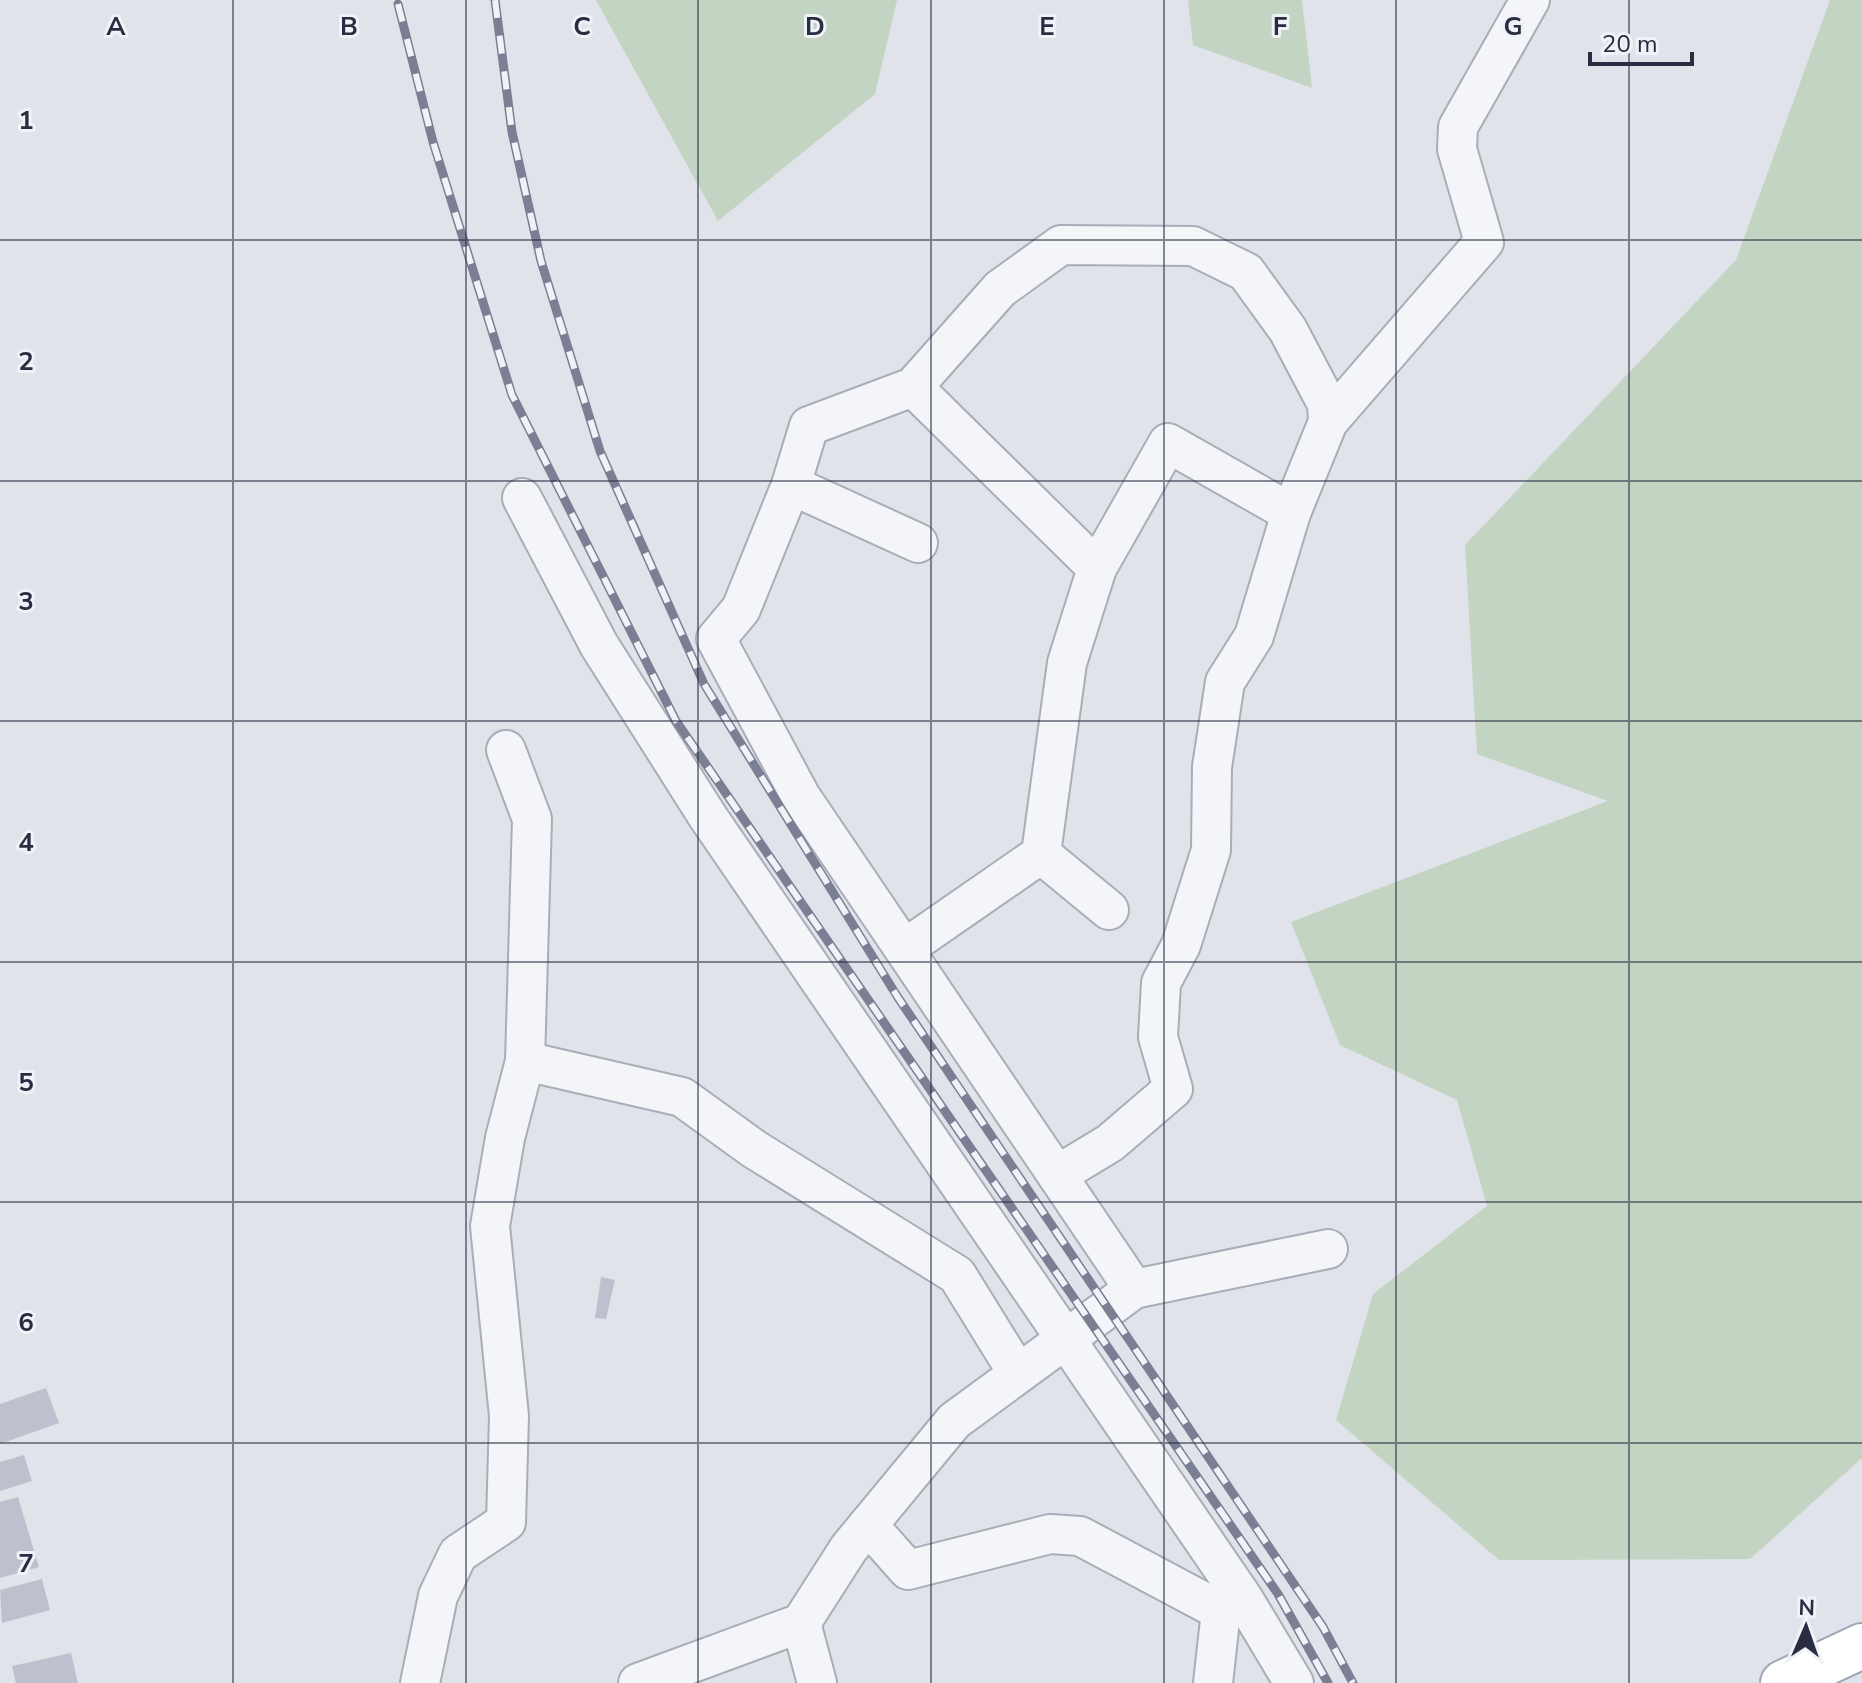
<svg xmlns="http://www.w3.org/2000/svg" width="1862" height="1683" font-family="'Nunito Sans',sans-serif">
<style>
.green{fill:#c3d4c2}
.building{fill:#bec1cd}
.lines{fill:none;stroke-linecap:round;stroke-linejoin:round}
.minor-casing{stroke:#aaacb8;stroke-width:42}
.major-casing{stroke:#a0a5b6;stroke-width:48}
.minor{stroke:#f4f5f8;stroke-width:38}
.major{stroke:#fff;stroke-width:44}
.rail-casing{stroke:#7a7f94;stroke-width:9}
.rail{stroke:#f1f2f7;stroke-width:6;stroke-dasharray:18;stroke-linecap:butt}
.grid{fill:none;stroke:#292d42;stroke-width:2;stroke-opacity:0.55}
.grid-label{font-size:26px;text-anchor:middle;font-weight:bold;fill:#292d42;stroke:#f1f2f7;stroke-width:6;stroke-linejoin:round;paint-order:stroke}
</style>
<rect width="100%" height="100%" fill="#e1e3ea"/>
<g class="green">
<polygon points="596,0 897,0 875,94 718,221"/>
<polygon points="1188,0 1302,0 1312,88 1193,45"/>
<polygon points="1830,0 1862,0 1862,1458 1750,1559 1499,1560 1336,1420 1373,1294 1487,1206 1457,1100 1340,1045 1291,922 1608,801 1477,754 1465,545 1736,260"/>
</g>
<g class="building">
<polygon points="601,1277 615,1280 606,1319 595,1318"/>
<polygon points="46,1388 59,1423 0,1444 0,1404"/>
<polygon points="24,1455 32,1481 0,1491 0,1462"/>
<polygon points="18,1497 39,1567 0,1578 0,1502"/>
<polygon points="42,1579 50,1610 2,1623 0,1590"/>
<polygon points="71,1653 78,1683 16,1683 12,1666"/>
</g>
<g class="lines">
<g class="minor-casing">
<g id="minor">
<polyline points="791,485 741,609 716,639 801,797 1134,1289"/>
<polyline points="522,498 599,645 708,817 1243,1598 1294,1683"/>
<polyline points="1291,513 1328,422 1484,242 1457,149 1458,127 1530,0"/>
<polyline points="918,543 791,485 809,426 913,387 1000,289 1061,245 1193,246 1246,272 1288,330 1327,404 1328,422"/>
<polyline points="1041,854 1109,910"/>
<polyline points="904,949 1041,854 1067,663 1097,568 913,387"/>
<polyline points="525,1061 682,1097 754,1149 957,1275 1017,1372"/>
<polyline points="1057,1175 1110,1143 1173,1089 1158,1037 1161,983 1181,945 1211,850 1212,767 1225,682 1254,636 1291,513 1168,443 1097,568"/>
<polyline points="868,1525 908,1570 1050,1534 1080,1536 1221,1611"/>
<polyline points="801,1623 817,1683"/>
<polyline points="420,1683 438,1596 458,1554 506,1522 509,1416 490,1226 505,1138 525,1061 532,819 506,750"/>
<polyline points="638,1683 801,1623 849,1548 954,1421 1134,1289 1328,1249"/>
<polyline points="1213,1683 1221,1611"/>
</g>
</g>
<g class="major-casing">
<polyline id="major" points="1783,1683 1862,1646"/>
</g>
<use href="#minor" class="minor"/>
<use href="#major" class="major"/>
<g class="rail-casing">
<g id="rail">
<polyline points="495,0 512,132 541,261 600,451 704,684 897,996 1323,1627 1353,1683"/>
<polyline points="398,4 433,142 512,395 676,721 1278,1594 1328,1683"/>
</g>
</g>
<use href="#rail" class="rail"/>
</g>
<path class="grid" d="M233 0V1683M466 0V1683M698 0V1683M931 0V1683M1164 0V1683M1396 0V1683M1629 0V1683M0 240H1862M0 481H1862M0 721H1862M0 962H1862M0 1202H1862M0 1443H1862"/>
<g class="grid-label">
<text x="116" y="35">A</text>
<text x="349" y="35">B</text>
<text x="582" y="35">C</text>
<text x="815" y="35">D</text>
<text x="1047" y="35">E</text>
<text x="1280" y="35">F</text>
<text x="1513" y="35">G</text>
<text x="26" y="129">1</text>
<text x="26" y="370">2</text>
<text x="26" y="610">3</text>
<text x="26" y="851">4</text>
<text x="26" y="1091">5</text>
<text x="26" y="1331">6</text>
<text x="26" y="1572">7</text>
</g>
<g transform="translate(1806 1627) rotate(2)" stroke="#f1f2f7" stroke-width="6" paint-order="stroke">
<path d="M0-6L14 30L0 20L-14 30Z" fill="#292d42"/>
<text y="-12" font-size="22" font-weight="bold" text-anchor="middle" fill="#292d42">N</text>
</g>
<path d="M1590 52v12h102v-12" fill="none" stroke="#292d42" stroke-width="4"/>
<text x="1602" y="52" font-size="24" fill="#292d42" stroke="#f1f2f7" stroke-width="6" paint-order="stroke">20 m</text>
</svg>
